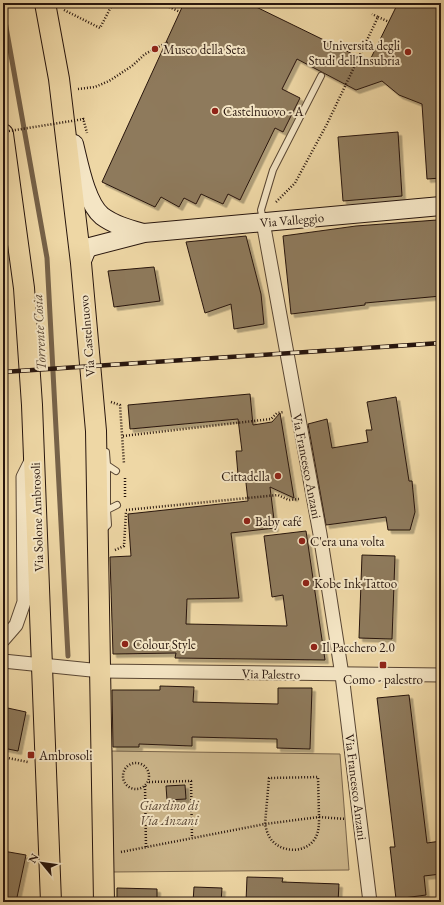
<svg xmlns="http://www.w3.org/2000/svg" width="444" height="905" font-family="'EB Garamond',serif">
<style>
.green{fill:#ccb68b;stroke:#7a664c}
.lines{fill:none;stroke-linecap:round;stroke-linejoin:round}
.stream{stroke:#766249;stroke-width:5}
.building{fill:#8e7a5c;stroke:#27150d;filter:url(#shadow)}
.lane-casing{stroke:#594633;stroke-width:8}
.street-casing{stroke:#594633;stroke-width:15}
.secondary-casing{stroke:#27150d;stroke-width:20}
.primary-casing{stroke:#27150d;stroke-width:22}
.path{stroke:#27150d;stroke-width:2.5;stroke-dasharray:1 2;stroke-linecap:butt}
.lane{stroke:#f4e5c4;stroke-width:6}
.street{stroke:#f4e5c4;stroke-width:13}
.secondary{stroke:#f4e5c4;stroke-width:18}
.primary{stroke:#eed7a5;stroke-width:20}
.rail-casing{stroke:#27150d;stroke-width:4.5}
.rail{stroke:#f4e5c4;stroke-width:3;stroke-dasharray:9;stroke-linecap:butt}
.path-bridge{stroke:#27150d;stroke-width:2.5;stroke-dasharray:1 2;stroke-linecap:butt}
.poi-dot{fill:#8f2418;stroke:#f4e5c4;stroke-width:1.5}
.labels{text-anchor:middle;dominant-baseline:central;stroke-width:4;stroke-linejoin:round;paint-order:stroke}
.poi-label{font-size:13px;fill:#27150d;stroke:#f4e5c4;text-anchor:start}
.street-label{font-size:13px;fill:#27150d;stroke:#f4e5c4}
.park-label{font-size:13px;font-style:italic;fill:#594533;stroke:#f4e5c4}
.water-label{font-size:14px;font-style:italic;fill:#5b4835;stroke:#f4e5c4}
</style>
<defs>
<filter id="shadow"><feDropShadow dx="3.5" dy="3.5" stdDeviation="0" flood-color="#0004"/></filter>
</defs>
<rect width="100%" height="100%" fill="#eed7a5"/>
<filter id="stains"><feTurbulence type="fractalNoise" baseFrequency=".005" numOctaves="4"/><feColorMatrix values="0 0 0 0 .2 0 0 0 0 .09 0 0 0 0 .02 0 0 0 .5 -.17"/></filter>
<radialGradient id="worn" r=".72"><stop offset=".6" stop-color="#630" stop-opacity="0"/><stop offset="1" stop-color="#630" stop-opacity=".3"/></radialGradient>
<polygon class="green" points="109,751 340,754 349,870 111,872"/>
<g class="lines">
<polyline class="stream" points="3,10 47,258 68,656"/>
</g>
<g class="building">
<polygon points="184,3 248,3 369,62 398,3 441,3 441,178 427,179 422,104 399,95 382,81 356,90 297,59 282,89 300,98 283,132 275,128 240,200 228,194 223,204 201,194 196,204 184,198 179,207 161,197 155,207 102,182"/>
<polygon points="398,132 402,196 343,201 338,137"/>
<polygon points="437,220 441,265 441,296 365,303 365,305 291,314 283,236 356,226"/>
<polygon points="246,236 261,294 264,324 234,329 231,304 205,313 186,242"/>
<polygon points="154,267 160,301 114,307 108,271"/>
<polygon points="250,394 253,425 272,422 280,413 294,498 270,487 275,528 231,533 239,598 187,599 186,624 287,626 283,595 272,597 264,536 306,531 325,660 175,658 176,653 113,654 110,557 131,556 128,514 248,501 245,474 238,475 236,451 242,451 238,419 130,429 128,405"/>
<polygon points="396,397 409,481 412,481 415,512 410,530 388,530 386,517 326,525 308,424 327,419 332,448 368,442 366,430 372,430 367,402"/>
<polygon points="362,555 395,556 392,639 359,638"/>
<polygon points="160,686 194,687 193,702 278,704 278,688 312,688 310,749 277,748 277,739 192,737 192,746 139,744 139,747 113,747 112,690 160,690"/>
<polygon points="409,695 427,843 441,841 441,874 424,876 426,895 396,899 390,847 395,847 377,698"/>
<polygon points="3,707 26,712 18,751 3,748"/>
<polygon points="185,785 186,799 167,800 166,786"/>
<polygon points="3,851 26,855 16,902 3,902"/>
<polygon points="247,877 283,878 282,882 339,884 338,902 246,902"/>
<polygon points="194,887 222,888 221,902 193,902"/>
<polygon points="117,888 157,889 157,902 117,902"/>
</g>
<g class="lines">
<g class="lane-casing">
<g id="lane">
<polyline points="263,220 261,210 273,170 321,76"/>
<polyline points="106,452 107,465 116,471"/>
<polyline points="107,465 107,510"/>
<polyline points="103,530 108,525 107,510 117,505"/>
</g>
</g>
<g class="street-casing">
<g id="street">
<polyline points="263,222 320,534 342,675 370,902"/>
<polyline points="3,640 16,625 24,602 23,477 32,459"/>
<polyline points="3,661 101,671 441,675"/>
</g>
</g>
<g class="secondary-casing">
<g id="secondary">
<path d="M74 144C79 164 86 203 102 216 114 225 129 229 143 233"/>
<polyline points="81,263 86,251 90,247 144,233 441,206"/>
</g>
</g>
<g class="primary-casing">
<g id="primary">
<polyline points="45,3 59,79 81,263 96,431 104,902"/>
<polyline points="3,134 24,288 32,405 51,902"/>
</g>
</g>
<g class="path">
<polyline points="161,3 180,12"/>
<polyline points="64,10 100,28 113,3"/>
<polyline points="378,17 389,22"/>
<polyline points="78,89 95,87 109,81 132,66 145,54 168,42"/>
<polyline points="83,118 87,133"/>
<polyline points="276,202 295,183 327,124 378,17 372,14"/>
<polyline points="111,402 120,405 124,464"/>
<polyline points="123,436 271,419 277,413 284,412"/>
<polyline points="125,478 125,497"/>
<polyline points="126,510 278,495 289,500 299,499"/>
<polyline points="115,550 124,546 126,512"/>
<polyline points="3,757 28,762"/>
<circle cx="136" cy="776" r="13"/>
<polyline points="149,782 191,781 192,838"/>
<polyline points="145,786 146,847"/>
<path d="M319 817C319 826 319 833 314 840 303 855 277 852 269 836 267 833 266 828 265 824Z"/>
<polyline points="121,852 265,824 269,778 318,777 319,817 346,819"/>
</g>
<use href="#lane" class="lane"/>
<use href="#street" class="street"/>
<use href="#secondary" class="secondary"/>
<use href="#primary" class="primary"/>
<g class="rail-casing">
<polyline id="rail" points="3,372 441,343"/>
</g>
<use href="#rail" class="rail"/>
<polyline class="path-bridge" points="3,132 84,119"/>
</g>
<g class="poi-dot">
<circle cx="155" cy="49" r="4"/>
<circle cx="408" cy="52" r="4"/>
<circle cx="215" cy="111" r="4"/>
<circle cx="278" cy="476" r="4"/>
<circle cx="247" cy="521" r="4"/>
<circle cx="302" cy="541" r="4"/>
<circle cx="306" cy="583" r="4"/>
<circle cx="125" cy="644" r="4"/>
<circle cx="314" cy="647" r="4"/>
<rect x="379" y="661" width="8" height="8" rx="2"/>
<rect x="27" y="751" width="8" height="8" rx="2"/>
</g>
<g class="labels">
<g class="poi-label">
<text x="400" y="45" text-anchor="end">Università degli<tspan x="400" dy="15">Studi dell'Insubria</tspan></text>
<text x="163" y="49">Museo della Seta</text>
<text x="223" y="111">Castelnuovo - A</text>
<text x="270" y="476" text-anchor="end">Cittadella</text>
<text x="255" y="521">Baby café</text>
<text x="310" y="541">C'era una volta</text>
<text x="314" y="583">Kobe Ink Tattoo</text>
<text x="133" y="644">Colour Style</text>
<text x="322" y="647">Il Pacchero 2.0</text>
<text x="383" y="679" text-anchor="middle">Como - palestro</text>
<text x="39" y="755">Ambrosoli</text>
</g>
<g class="street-label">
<text transform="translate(292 220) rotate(-5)">Via Valleggio</text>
<text transform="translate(87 336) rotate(-95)">Via Castelnuovo</text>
<text transform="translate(307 466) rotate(79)">Via Francesco Anzani</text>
<text transform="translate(37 517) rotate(-92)">Via Solone Ambrosoli</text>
<text transform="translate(271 674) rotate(1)">Via Palestro</text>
<text transform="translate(356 787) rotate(83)">Via Francesco Anzani</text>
</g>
<g class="park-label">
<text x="169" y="805">Giardino di<tspan x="169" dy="15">Via Anzani</tspan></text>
</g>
<g class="water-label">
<text transform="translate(39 332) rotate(-93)">Torrente Cosia</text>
</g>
</g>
<rect width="444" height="905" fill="none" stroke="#eed7a5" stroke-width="16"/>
<rect x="4" y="4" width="436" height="897" fill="none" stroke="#27150d" stroke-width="2"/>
<rect x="8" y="8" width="428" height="889" fill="none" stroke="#27150d"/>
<g transform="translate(42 863) rotate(299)" stroke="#f4e5c4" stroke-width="3" paint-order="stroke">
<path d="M0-3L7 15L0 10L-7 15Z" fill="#27150d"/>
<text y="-6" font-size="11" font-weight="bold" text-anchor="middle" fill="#27150d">N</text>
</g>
<rect width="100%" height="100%" filter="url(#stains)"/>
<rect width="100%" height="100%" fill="url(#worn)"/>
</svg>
